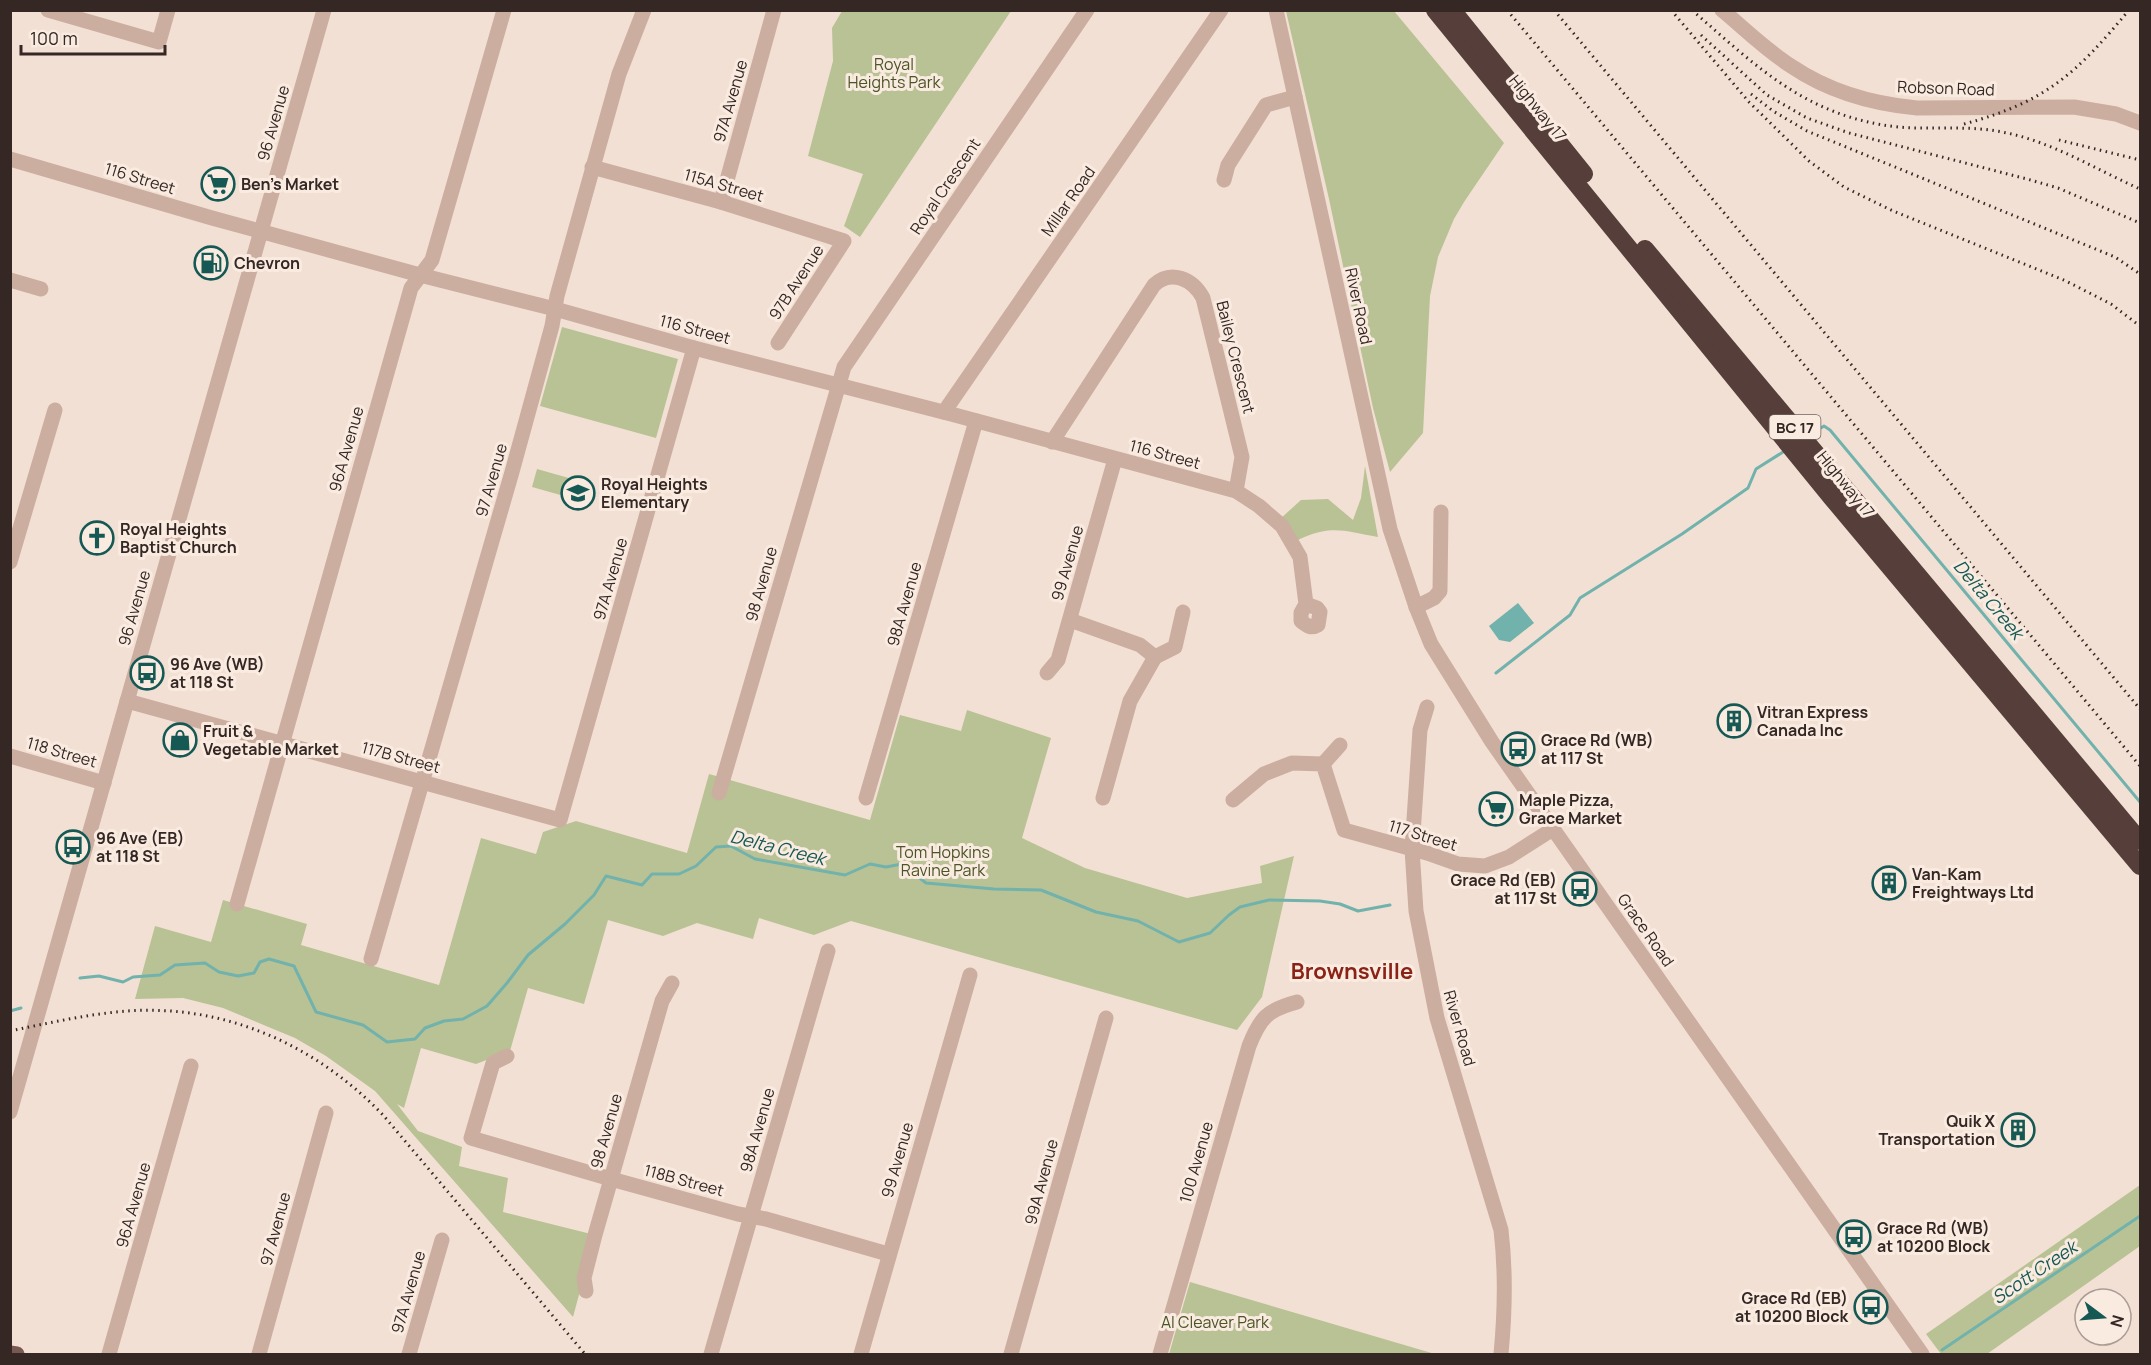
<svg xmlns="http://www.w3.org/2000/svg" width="2151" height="1365" font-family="Manrope,sans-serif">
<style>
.green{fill:#b9c294}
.water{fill:#71b2ac}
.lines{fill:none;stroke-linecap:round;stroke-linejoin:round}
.stream{stroke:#71b2ac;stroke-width:3}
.minor{stroke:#cbaea0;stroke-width:15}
.major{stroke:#785a53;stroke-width:15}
.highway{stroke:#563f3a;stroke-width:18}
.rail{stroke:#342724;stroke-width:3;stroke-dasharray:1.5 4.5;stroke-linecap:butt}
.labels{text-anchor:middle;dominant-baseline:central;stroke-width:6;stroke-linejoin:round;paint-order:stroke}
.shield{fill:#faebe1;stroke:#6f625d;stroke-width:1.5}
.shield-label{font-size:15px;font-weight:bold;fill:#342724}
.park-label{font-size:16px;fill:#4a5426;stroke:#faebe1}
.street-label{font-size:16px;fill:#342724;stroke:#faebe1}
.poi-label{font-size:16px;font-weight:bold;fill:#342724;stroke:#faebe1;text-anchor:start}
.water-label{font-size:18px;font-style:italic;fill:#165954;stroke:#faebe1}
.district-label{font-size:22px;font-weight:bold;fill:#8a2216;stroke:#faebe1}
</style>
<rect width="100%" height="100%" fill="#f3e0d4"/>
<g class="green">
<polygon points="842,11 1011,11 860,237 844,226 863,174 808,156 833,61 832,28"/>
<polygon points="1286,11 1394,11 1504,143 1464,202 1454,219 1438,257 1430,296 1423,433 1390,472 1373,408 1329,199"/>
<polygon points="562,327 678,359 656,438 540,406"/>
<path d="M1365 466 1378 537C1345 531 1330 524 1298 540L1280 519 1301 500 1328 499 1353 520 1361 498Z"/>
<polygon points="537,469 576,480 571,498 532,487"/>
<polygon points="967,710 1051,738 1022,838 1085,868 1187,898 1262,883 1260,866 1294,856 1262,997 1237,1030 851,921 814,935 759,918 753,939 697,923 663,936 608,920 584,1004 528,988 510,1051 476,1064 421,1048 404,1108 397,1104 418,1131 462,1147 459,1166 508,1178 503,1212 595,1235 573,1317 375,1091 326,1056 295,1038 223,1008 183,998 135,999 155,926 211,942 223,900 307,924 301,945 439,985 481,838 536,854 543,832 576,821 687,853 709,774 870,820 900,715 961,731"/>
<polygon points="2140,1185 2140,1246 1987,1354 1941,1354 1926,1334"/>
<polygon points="1190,1282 1435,1354 1169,1354"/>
</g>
<polygon class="water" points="1518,603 1534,623 1510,642 1499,640 1489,626"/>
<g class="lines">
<g class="stream">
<polyline points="1811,434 1824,426 1830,430 2140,802"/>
<polyline points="1496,673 1570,615 1580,598 1682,534 1748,488 1756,469 1783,452"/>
<polyline points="80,978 99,976 123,982 133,977 160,975 175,965 205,963 219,972 238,976 254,973 260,962 269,959 294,966 316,1012 363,1025 387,1042 415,1039 425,1028 444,1021 463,1019 487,1006 507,983 528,955 565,924 594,895 606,876 642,885 652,874 679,874 696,866 716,847 731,846 755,859 845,875 870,864 886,867 902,864 926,883 994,889 1041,890 1096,912 1138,921 1179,942 1210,933 1229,915 1240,907 1269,900 1320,901 1340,904 1358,911 1390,905"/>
<polyline points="10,1011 21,1008"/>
<polyline points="1942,1350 2140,1216"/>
</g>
<g class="minor">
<polyline points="48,10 159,42 168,10"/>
<polyline points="1276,10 1390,529 1416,607 1431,644 1492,742 1922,1354"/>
<path d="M1722 10C1745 29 1766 50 1791 66 1828 91 1873 104 1917 108L2074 107 2116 114 2140 123"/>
<path d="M10 159 212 218 420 275 555 309 694 348 951 414 1236 491 1259 506 1282 526 1300 557 1306 604 1301 613V621C1307 626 1311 629 1318 625L1320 612 1317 608 1306 604"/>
<polyline points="592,167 721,202 844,241 778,343"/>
<polyline points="1224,180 1228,165 1266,105 1295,97"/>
<polyline points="721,202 774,10"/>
<polyline points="10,280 41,289"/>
<polyline points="944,412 1221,10"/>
<path d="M1052 442 1154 285C1171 269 1193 279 1203 298L1242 457 1236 491"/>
<polyline points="10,562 55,410"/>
<polyline points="1416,607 1434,598 1440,591 1441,512"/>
<polyline points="1070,620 1140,645 1155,657 1175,647 1183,612"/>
<polyline points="1047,673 1058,660 1115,459"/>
<polyline points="127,701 560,820 694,348"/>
<path d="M1427 707 1420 730 1412 849 1416 911 1437 1018 1501 1230C1506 1272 1505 1312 1501 1354"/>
<polyline points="10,756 104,783"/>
<polyline points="1323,764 1340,745"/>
<polyline points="719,793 844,367 1087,10"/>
<polyline points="866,798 976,421"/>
<polyline points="1103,798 1130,701 1155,657"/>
<polyline points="1233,800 1264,774 1292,763 1323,764 1344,830 1427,853 1458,864 1485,866 1509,857 1553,829"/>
<polyline points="237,904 411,288 432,260 504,10"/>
<polyline points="371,959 512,472 552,326 557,296 619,74 644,10"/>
<polyline points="507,1056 493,1063 471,1138 611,1179 738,1214 766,1219 888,1254"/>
<polyline points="10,1112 324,10"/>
<polyline points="586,1291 584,1278 595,1235 662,1001 672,983"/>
<polyline points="109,1354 191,1066"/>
<polyline points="259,1354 326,1113"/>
<polyline points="409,1354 442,1240"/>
<polyline points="711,1354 828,951"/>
<polyline points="861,1354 970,975"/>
<polyline points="1011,1354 1106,1018"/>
<path d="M1160 1354 1249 1046C1260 1018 1267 1010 1297 1002"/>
</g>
<polyline class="major" points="10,1353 17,1354"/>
<g class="highway">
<polyline points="1435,10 1832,498 2140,866"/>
<polyline points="1452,10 1584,174"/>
<polyline points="1645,249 2140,841"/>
</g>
<g class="rail">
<polyline points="1507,10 2140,766"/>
<polyline points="1554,10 2140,709"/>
<polyline points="1671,10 1749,102 1809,161 1844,187 1893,211 2066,281 2111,304 2140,326"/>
<path d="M1692 10C1757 67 1807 117 1898 127 1932 130 1967 125 2002 132 2051 141 2095 169 2140 189"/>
<polyline points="1701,35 1767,95 1807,118 1849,133 2027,179 2058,188 2140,223"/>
<polyline points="1751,94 1773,111 1807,131 2115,257 2140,274"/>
<path d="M1964 124C2046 102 2076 74 2129 10"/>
<polyline points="2059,140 2140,160"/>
<path d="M10 1031C49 1023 88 1014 127 1011 225 1004 316 1045 383 1115L585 1354"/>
</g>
</g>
<defs>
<g id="supermarket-ring" transform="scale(1.725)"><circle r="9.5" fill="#faebe1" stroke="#165954" stroke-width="1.5"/><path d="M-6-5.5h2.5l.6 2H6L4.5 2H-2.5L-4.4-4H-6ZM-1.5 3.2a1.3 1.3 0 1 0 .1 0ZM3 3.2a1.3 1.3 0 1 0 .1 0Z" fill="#165954"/></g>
<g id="fuel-ring" transform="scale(1.725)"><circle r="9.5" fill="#faebe1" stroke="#165954" stroke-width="1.5"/><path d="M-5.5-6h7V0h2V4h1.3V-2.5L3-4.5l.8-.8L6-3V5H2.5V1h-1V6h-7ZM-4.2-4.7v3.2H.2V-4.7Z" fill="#165954"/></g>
<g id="school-ring" transform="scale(1.725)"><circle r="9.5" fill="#faebe1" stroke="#165954" stroke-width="1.5"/><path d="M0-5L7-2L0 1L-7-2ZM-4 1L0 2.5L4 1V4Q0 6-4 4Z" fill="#165954"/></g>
<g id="church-ring" transform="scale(1.725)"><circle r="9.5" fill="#faebe1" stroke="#165954" stroke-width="1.5"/><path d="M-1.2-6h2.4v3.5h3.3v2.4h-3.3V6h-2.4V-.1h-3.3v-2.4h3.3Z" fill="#165954"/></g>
<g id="bus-ring" transform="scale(1.725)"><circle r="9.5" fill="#faebe1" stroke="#165954" stroke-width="1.5"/><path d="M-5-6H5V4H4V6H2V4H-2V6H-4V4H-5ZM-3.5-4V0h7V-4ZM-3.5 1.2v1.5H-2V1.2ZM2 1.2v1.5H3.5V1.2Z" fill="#165954"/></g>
<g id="building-ring" transform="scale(1.725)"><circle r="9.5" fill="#faebe1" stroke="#165954" stroke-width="1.5"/><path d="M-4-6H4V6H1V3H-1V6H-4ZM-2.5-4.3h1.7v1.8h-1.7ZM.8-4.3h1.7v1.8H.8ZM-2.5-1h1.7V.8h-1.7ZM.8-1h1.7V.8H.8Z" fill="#165954"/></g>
<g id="shop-ring" transform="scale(1.725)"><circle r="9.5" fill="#faebe1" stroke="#165954" stroke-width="1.5"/><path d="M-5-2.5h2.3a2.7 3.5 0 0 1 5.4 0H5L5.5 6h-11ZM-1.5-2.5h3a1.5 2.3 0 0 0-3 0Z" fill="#165954"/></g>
</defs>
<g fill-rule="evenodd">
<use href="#supermarket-ring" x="218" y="184"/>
<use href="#fuel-ring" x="211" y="263"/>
<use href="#school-ring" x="578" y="493"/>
<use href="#church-ring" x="97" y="538"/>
<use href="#bus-ring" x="147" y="673"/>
<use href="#building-ring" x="1734" y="721"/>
<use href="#shop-ring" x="180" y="740"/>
<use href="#bus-ring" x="1518" y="749"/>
<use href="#supermarket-ring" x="1496" y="809"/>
<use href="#bus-ring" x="73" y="847"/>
<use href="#building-ring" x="1889" y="883"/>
<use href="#bus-ring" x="1580" y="889"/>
<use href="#building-ring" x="2018" y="1130"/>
<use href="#bus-ring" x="1854" y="1237"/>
<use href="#bus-ring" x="1871" y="1307"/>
</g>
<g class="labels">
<rect class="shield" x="1769.5" y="415" width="51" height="24" rx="4.5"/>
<g class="shield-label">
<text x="1795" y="427">BC 17</text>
</g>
<g class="park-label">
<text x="894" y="64">Royal<tspan x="894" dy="18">Heights Park</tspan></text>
<text x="943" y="852">Tom Hopkins<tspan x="943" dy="18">Ravine Park</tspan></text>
<text x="1215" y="1322">Al Cleaver Park</text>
</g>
<g class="street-label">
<text transform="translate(1946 88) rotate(2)">Robson Road</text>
<text transform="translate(730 101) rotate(-74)">97A Avenue</text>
<text transform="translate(1538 108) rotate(51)">Highway 17</text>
<text transform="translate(273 123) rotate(-74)">96 Avenue</text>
<text transform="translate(140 178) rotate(17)">116 Street</text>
<text transform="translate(724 185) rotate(16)">115A Street</text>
<text transform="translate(945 186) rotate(-56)">Royal Crescent</text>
<text transform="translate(1068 201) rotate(-55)">Millar Road</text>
<text transform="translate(796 282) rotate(-57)">97B Avenue</text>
<text transform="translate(1359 306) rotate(78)">River Road</text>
<text transform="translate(695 329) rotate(15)">116 Street</text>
<text transform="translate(1236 357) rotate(76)">Bailey Crescent</text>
<text transform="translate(346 449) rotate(-74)">96A Avenue</text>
<text transform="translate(1165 454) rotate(15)">116 Street</text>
<text transform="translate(491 480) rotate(-74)">97 Avenue</text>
<text transform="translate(1846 484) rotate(51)">Highway 17</text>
<text transform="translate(1067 563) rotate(-74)">99 Avenue</text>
<text transform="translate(610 579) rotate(-74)">97A Avenue</text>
<text transform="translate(761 584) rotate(-74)">98 Avenue</text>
<text transform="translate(904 604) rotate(-74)">98A Avenue</text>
<text transform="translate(134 608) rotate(-74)">96 Avenue</text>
<text transform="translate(62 752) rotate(16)">118 Street</text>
<text transform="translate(401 757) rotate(15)">117B Street</text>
<text transform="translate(1423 835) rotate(17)">117 Street</text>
<text transform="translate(1646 930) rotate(55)">Grace Road</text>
<text transform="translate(1460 1028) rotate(74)">River Road</text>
<text transform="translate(757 1130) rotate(-74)">98A Avenue</text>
<text transform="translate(606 1131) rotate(-74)">98 Avenue</text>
<text transform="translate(897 1160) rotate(-74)">99 Avenue</text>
<text transform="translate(1196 1162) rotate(-74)">100 Avenue</text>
<text transform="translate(684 1180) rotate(15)">118B Street</text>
<text transform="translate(1041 1182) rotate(-75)">99A Avenue</text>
<text transform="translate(133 1205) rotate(-74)">96A Avenue</text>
<text transform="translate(275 1229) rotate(-75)">97 Avenue</text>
<text transform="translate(408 1292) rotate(-74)">97A Avenue</text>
</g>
<g class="poi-label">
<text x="241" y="184">Ben's Market</text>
<text x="234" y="263">Chevron</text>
<text x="601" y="484">Royal Heights<tspan x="601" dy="18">Elementary</tspan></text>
<text x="120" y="529">Royal Heights<tspan x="120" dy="18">Baptist Church</tspan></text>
<text x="170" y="664">96 Ave (WB)<tspan x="170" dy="18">at 118 St</tspan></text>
<text x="1757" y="712">Vitran Express<tspan x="1757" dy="18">Canada Inc</tspan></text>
<text x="203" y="731">Fruit &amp;<tspan x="203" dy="18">Vegetable Market</tspan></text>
<text x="1541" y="740">Grace Rd (WB)<tspan x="1541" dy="18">at 117 St</tspan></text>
<text x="1519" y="800">Maple Pizza,<tspan x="1519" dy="18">Grace Market</tspan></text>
<text x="96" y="838">96 Ave (EB)<tspan x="96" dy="18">at 118 St</tspan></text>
<text x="1912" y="874">Van-Kam<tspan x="1912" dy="18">Freightways Ltd</tspan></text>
<text x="1557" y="880" text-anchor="end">Grace Rd (EB)<tspan x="1557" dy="18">at 117 St</tspan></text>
<text x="1995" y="1121" text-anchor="end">Quik X<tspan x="1995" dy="18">Transportation</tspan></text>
<text x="1877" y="1228">Grace Rd (WB)<tspan x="1877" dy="18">at 10200 Block</tspan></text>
<text x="1848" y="1298" text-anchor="end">Grace Rd (EB)<tspan x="1848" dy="18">at 10200 Block</tspan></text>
</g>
<g class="water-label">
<text transform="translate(1989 599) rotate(50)">Delta Creek</text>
<text transform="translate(778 847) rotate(14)">Delta Creek</text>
<text transform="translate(2034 1272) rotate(-34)">Scott Creek</text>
</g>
<g class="district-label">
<text x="1352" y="971">Brownsville</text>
</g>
</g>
<rect width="2151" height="1365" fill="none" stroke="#342724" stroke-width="24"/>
<g transform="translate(2103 1317) rotate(106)"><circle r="28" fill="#faebe1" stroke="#ab9d95" stroke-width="1.5"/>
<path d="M0-4.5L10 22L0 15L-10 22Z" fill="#165954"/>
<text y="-9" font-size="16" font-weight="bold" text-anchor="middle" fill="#342724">N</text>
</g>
<path d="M21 45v9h144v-9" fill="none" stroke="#342724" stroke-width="3"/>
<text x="30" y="45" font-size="18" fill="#342724" stroke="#faebe1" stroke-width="4.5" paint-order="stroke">100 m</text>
</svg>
